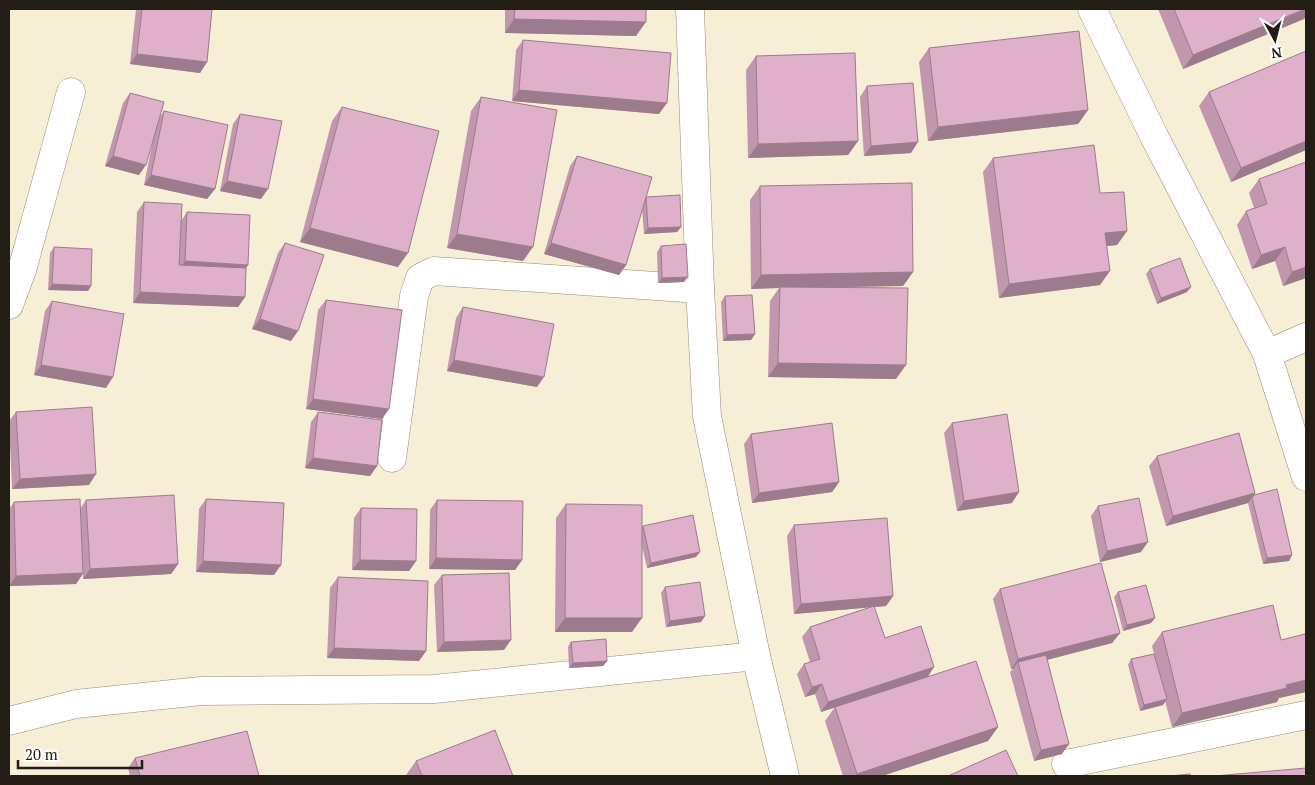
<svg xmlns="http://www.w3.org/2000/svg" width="1315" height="785" font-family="'PT Serif',serif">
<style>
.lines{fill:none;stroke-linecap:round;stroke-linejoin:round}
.minor-casing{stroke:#948c76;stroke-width:29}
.minor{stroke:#fff;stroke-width:28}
.wall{fill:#c097ad}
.shaded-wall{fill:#9c7b8d}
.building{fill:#dfb0c9;stroke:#9c7b8d}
</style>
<rect width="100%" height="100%" fill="#f7eed6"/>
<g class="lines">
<g class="minor-casing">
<g id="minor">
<polyline points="690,9 700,289 707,416 756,656 785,776"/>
<polyline points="1092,9 1154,136 1267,354 1306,477"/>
<polyline points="9,305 22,270 71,92"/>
<polyline points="1267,354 1306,337"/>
<polyline points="392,458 414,296 420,278 434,271 700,289"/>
<polyline points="9,721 76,704 201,691 434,689 756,656"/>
<polyline points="1066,764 1306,715"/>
</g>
</g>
<use href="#minor" class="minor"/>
</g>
<g class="wall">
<polygon points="136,9 212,9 207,62 200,73 130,64"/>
<polygon points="505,9 646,9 636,36 505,33"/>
<polygon points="1158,9 1306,9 1304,19 1183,69"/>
<polygon points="523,40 659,114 512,101 516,50"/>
<polygon points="929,48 1088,110 1078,124 928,141 919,62"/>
<polygon points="756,56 858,141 848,155 748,158 746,70"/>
<polygon points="867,86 911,153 864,156 860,97"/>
<polygon points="1209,92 1306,150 1231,182 1199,106"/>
<polygon points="130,93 159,118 164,111 215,189 207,199 144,185 153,140 139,175 105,166 123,103"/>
<polygon points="481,97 523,261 447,248 471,111"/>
<polygon points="342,107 398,267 300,242 332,121"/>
<polygon points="240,114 261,199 220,191 233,124"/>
<polygon points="577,156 646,197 681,227 677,232 644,234 642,208 626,265 619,275 544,254 570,166"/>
<polygon points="993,158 1100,193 1127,231 1117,245 1107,246 1100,285 999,298 983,172"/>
<polygon points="1259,179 1306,278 1283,286 1275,261 1252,269 1237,225 1246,211 1254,208 1249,193"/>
<polygon points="760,186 913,272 903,286 833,287 896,379 768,377 770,301 779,288 751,289 750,200"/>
<polygon points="144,202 181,221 187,212 248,265 246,268 245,297 238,307 133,303 137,212"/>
<polygon points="285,243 291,341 252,329 278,253"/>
<polygon points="661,246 684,282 658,283 657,252"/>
<polygon points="54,247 91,286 88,291 48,290 50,253"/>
<polygon points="1150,269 1187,292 1157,304 1146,274"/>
<polygon points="725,296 755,334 751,340 723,341 721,302"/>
<polygon points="326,300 382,419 306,409 318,310"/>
<polygon points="52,301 106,388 34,375 45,311"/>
<polygon points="463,307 537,387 447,371 456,318"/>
<polygon points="16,412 89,485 12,489 9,421"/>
<polygon points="318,412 377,466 370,476 305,468 311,422"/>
<polygon points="952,423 1012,503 957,511 944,433"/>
<polygon points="751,434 839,482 832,492 752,503 744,444"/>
<polygon points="1157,456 1255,493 1254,495 1292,555 1289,561 1263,564 1248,503 1166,526 1149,466"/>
<polygon points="206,499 274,575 196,572 199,509"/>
<polygon points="86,500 178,564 171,574 83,579 83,574 76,584 9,586 9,509 14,502 80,509"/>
<polygon points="437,500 522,560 515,570 429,569 430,510"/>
<polygon points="566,504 642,527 643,526 696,557 647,568 642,546 632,632 555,632 556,518"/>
<polygon points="1098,506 1141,552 1100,562 1091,516"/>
<polygon points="361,508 416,561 409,571 352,570 354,518"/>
<polygon points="794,525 893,596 886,606 874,607 885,638 934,667 927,677 998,727 988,741 882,776 843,776 825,721 835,707 821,712 815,694 805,697 797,674 804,664 810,662 802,637 810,627 871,607 794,614 787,536"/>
<polygon points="442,575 504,650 437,652 434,585"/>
<polygon points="338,577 426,651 419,661 327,658 330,588"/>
<polygon points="665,587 705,616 701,622 666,627 661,593"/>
<polygon points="1000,589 1120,633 1112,643 1047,660 1062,754 1034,761 1010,672 1013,669 1011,669 993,599"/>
<polygon points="1118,592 1151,623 1123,631 1114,597"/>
<polygon points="1162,632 1281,640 1306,639 1306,692 1279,698 1277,702 1172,727 1165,701 1163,705 1140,711 1128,665 1131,659 1154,654 1152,646"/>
<polygon points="571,642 607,661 603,666 569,668 568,647"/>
<polygon points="135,758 259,776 130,776 128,768"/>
<polygon points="416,761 513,776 406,776 406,775"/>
</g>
<g class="shaded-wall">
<polygon points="1306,9 1306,17 1304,19 1183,69 1193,55"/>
<polygon points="514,19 646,22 636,36 505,33"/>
<polygon points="137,54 207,62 200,73 130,64"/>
<polygon points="519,90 667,103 659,114 512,101"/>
<polygon points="1088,110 1078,124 928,141 938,127"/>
<polygon points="858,141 848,155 748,158 758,144"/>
<polygon points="1306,141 1306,150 1231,182 1241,168"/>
<polygon points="918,142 911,153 864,156 871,146"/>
<polygon points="113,156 146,165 139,175 105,166"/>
<polygon points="151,175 215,189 207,199 144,185"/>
<polygon points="227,181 268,189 261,199 220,191"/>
<polygon points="681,227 677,232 644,234 648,228"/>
<polygon points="310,228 408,253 398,267 300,242"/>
<polygon points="1127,231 1117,245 1096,247 1105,233"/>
<polygon points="457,234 533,247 523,261 447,248"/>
<polygon points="551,243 626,265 619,275 544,254"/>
<polygon points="1285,247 1275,261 1252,269 1261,255"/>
<polygon points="185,261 248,265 241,275 178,272"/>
<polygon points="1306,267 1306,278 1283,286 1292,272"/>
<polygon points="1110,271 1100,285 999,298 1009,284"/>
<polygon points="913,272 903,286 780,288 780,287 779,288 751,289 761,275"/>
<polygon points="688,277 684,282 658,283 662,278"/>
<polygon points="52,284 91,286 88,291 48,290"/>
<polygon points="1191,287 1187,292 1157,304 1161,298"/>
<polygon points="140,292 245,297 238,307 133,303"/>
<polygon points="260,319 298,331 291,341 252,329"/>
<polygon points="755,334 751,340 723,341 727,335"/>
<polygon points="454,360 544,377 537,387 447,371"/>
<polygon points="778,363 906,365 896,379 768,377"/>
<polygon points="41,365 113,377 106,388 34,375"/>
<polygon points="313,399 389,409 382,419 306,409"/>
<polygon points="313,458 377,466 370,476 305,468"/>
<polygon points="96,474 89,485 12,489 20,479"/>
<polygon points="839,482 832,492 752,503 759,493"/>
<polygon points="1019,492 1012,503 957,511 964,501"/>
<polygon points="1255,493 1248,503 1166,526 1173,516"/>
<polygon points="1148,542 1141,552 1100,562 1107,551"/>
<polygon points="700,552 696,557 647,568 651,563"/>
<polygon points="1292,555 1289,561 1263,564 1267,558"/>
<polygon points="436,558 522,560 515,570 429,569"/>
<polygon points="360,560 416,561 409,571 352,570"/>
<polygon points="203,561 281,565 274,575 196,572"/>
<polygon points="178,564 171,574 83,579 90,569"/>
<polygon points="83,573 76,584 9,586 16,576"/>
<polygon points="893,596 886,606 794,614 801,604"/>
<polygon points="705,616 701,622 666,627 670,621"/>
<polygon points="565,618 642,618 632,632 555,632"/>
<polygon points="1155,618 1151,623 1123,631 1127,625"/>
<polygon points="1120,633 1112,643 1019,667 1018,662 1013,669 1011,669 1018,659"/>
<polygon points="511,640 504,650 437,652 444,642"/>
<polygon points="334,648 426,651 419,661 327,658"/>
<polygon points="607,661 603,666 569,668 573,663"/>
<polygon points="934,667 927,678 821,712 828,702"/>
<polygon points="1306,680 1306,692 1279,698 1277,702 1172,727 1182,713"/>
<polygon points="822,684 815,694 805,697 812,687"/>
<polygon points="1167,699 1163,705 1140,711 1144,705"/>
<polygon points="998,727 988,741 882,776 855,776 857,774"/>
<polygon points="1069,744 1062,754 1034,761 1041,750"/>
</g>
<g class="building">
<polygon points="142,9 212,9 207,62 137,54"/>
<polygon points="515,9 646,9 646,22 514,19"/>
<polygon points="1174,9 1305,9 1193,55"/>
<polygon points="1079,31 1088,110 938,127 929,48"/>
<polygon points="523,40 671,53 667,103 519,90"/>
<polygon points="1306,51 1306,141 1241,168 1209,92"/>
<polygon points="855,53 858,141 758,144 756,56"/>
<polygon points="913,83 918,142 871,146 867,86"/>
<polygon points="130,93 164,102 146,165 113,156"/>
<polygon points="481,97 557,110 533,247 457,234"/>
<polygon points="342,107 439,131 408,253 310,228"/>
<polygon points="164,111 228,125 215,189 151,175"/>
<polygon points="240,114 282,121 268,189 227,181"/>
<polygon points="1094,145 1100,193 1124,192 1127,231 1105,233 1110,271 1009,284 993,158"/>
<polygon points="577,156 652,177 626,265 551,243"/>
<polygon points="1306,162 1306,267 1292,272 1285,247 1261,255 1246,211 1267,204 1259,179"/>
<polygon points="912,183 913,272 761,275 760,186"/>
<polygon points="680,195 681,227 648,228 646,197"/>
<polygon points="144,202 182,204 179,265 246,268 245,297 140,292"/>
<polygon points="187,212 250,215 248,265 185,261"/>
<polygon points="285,243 324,255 298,331 260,319"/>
<polygon points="686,244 688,277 662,278 661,246"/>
<polygon points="54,247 92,249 91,286 52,284"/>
<polygon points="1180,258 1191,287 1161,298 1150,269"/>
<polygon points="780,287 908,288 906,365 778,363"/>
<polygon points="752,295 755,334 727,335 725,296"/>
<polygon points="326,300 402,310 389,409 313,399"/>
<polygon points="52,301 124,314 113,377 41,365"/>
<polygon points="463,307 554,324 544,377 454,360"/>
<polygon points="92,407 96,474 20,479 16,412"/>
<polygon points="318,412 382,420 377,466 313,458"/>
<polygon points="1007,414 1019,492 964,501 952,423"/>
<polygon points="832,423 839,482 759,493 751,434"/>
<polygon points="1239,433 1255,493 1173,516 1157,456"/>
<polygon points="1277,489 1292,555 1267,558 1252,498 1254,495"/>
<polygon points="174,495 178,564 90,569 86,500"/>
<polygon points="1139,498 1148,542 1107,551 1098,506"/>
<polygon points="80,499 83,573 16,576 14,502"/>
<polygon points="206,499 284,503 281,565 203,561"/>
<polygon points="437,500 523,501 522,560 436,558"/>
<polygon points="566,504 642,505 642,618 565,618"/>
<polygon points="361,508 417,509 416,561 360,560"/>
<polygon points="693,515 700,552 651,563 643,526"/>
<polygon points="887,518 893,596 801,604 794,525"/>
<polygon points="1101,563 1120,633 1018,659 1000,589"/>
<polygon points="509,573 511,640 444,642 442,575"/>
<polygon points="338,577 428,581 426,651 334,648"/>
<polygon points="700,582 705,616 670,621 665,587"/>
<polygon points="1146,585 1155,618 1127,625 1118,592"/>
<polygon points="1273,605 1281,640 1305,634 1306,639 1306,680 1286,685 1287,688 1182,713 1162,632"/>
<polygon points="874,606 885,638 921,626 934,667 828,702 822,684 812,687 804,664 820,659 810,627"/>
<polygon points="606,639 607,661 573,663 571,642"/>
<polygon points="1154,654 1167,699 1144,705 1131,659"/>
<polygon points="1046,655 1069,744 1041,750 1018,662"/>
<polygon points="976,661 998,727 857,774 835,707"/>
<polygon points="495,730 513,776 422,776 416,761"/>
<polygon points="247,731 259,776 140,776 135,758"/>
<polygon points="1006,750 1018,776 948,776"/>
<polygon points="1306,768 1306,776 1214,776"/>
<polygon points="1190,774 1191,776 1169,776"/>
</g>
<rect width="1315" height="785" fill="none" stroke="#221e16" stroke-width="20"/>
<g transform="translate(1275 40) rotate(173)" stroke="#ffffff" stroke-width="4" paint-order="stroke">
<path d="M0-4L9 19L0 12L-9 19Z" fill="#221e16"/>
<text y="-8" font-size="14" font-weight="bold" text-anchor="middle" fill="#221e16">N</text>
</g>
<path d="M18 760v8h124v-8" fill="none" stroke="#221e16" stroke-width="2.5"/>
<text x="25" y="760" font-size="15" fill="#221e16" stroke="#ffffff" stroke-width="4" paint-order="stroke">20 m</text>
</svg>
